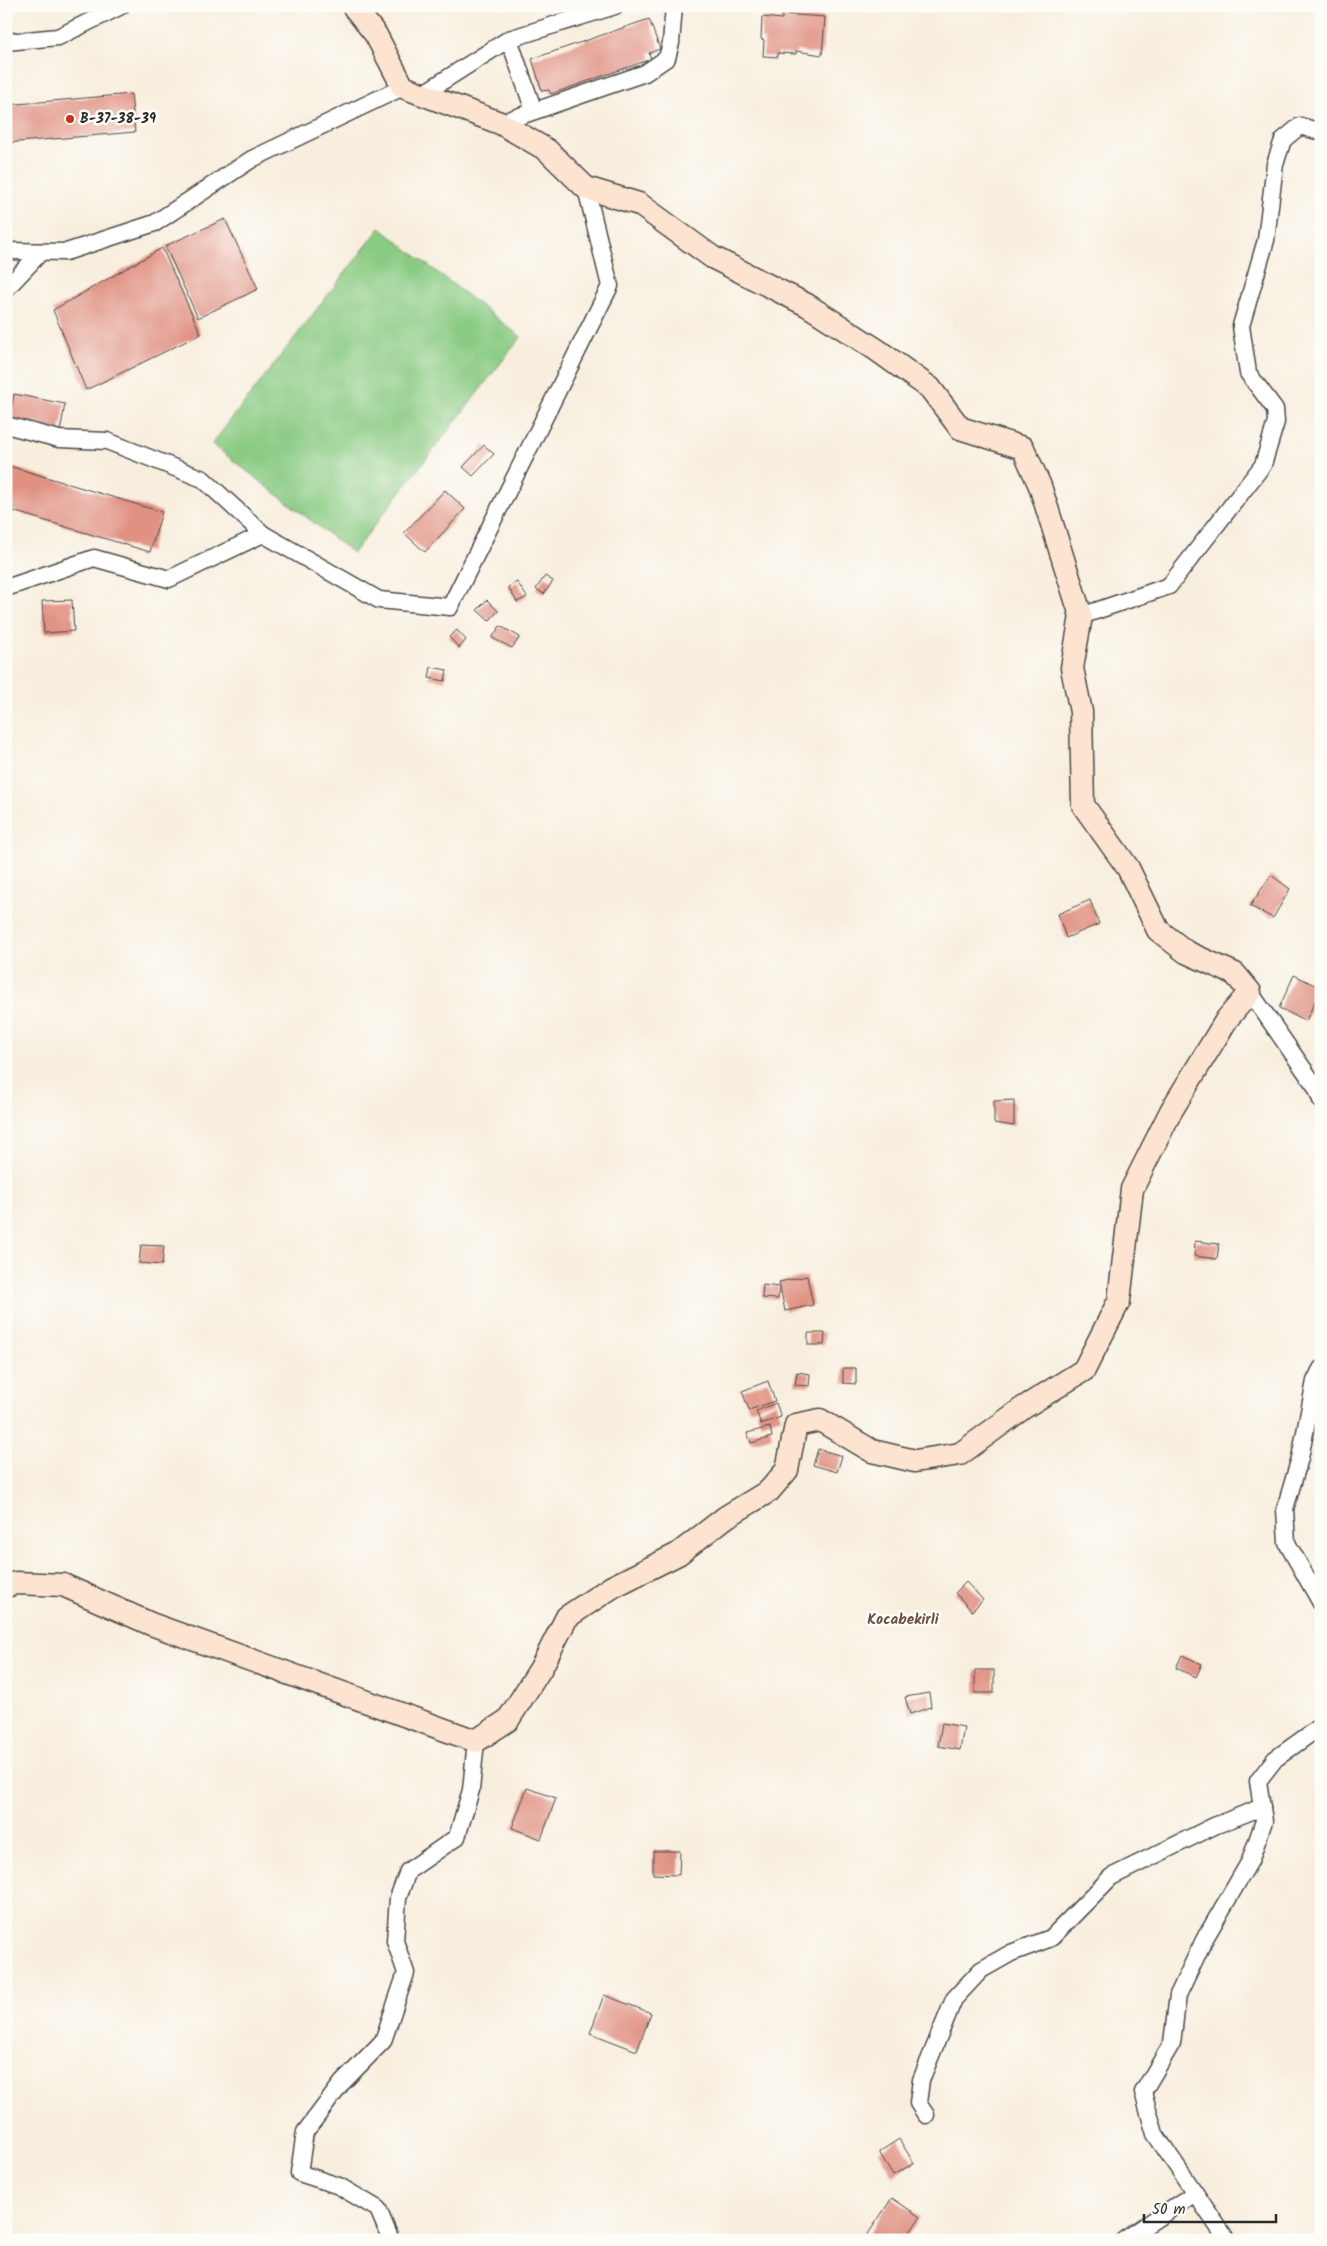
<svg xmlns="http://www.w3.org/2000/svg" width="1327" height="2246" font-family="Kalam,sans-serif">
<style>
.green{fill:#8acb83;stroke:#5a7b57}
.building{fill:#e09182}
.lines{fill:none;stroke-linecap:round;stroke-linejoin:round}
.street-casing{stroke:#4a4846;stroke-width:19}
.secondary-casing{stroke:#4a4846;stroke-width:25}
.street{stroke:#fff;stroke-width:16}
.secondary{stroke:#fde4d1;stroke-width:22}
.poi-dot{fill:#c8321e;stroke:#fdfcf7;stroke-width:2}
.labels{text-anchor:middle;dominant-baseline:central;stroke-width:5;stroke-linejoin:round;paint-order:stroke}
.poi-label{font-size:14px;font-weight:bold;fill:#2b2b2b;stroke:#fdfcf7;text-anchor:start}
.neighbourhood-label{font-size:15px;font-weight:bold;fill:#6a4f49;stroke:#fdfcf7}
</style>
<rect width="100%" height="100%" fill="#fdfcf7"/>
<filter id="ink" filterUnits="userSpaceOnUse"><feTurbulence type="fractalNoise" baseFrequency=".02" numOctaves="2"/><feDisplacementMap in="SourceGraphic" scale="10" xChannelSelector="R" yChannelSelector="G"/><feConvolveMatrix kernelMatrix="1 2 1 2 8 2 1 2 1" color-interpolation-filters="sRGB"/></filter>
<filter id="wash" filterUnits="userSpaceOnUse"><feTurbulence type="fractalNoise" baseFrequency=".0096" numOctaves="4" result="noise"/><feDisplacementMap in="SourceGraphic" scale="20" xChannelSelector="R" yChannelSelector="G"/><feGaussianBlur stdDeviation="1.12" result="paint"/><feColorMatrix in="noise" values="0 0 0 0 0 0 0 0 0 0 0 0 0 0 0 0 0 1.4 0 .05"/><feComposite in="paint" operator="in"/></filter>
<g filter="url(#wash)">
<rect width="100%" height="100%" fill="#f8eede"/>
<polygon class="green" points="380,228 521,337 353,553 212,444"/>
<g id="blocks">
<g class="building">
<polygon points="782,14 825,17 822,55 796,51 796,54 778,53 778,57 763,56 764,40 761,39 762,17 782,19"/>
<polygon points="649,19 660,49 649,53 651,59 551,94 549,90 542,91 532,59"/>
<polygon points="131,94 135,132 6,143 6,105"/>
<polygon points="225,219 258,289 198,318 165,246"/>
<polygon points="162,248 201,334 86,390 53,310"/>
<polygon points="14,394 65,404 60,432 9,422"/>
<polygon points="484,445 494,454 473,476 463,467"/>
<polygon points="6,465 162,512 150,552 6,509"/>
<polygon points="445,490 465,509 425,552 404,533"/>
<polygon points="545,576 553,581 544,594 536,589"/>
<polygon points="517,582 527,597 517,602 508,587"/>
<polygon points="72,600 74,631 44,633 42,601"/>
<polygon points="487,600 498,611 489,621 477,610"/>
<polygon points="500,626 520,637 512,648 492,638"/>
<polygon points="457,630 466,640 459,648 449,637"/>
<polygon points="431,667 447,670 445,681 429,678"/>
<polygon points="1271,875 1290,889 1273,918 1250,906"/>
<polygon points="1090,900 1099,924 1066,938 1058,914"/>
<polygon points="1294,975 1321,988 1306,1021 1279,1008"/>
<polygon points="1014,1100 1014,1126 994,1123 994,1101"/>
<polygon points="1195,1241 1219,1244 1217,1259 1194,1256"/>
<polygon points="141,1245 164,1246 162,1265 139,1263"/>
<polygon points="807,1276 813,1305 785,1311 779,1282"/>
<polygon points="763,1285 779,1287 778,1299 762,1298"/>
<polygon points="808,1333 825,1333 824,1345 808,1345"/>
<polygon points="843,1368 856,1368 856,1384 843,1383"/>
<polygon points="797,1372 810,1374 809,1386 795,1385"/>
<polygon points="768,1381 775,1401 749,1410 742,1391"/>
<polygon points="776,1403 781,1417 761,1424 756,1411"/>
<polygon points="770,1427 772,1437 751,1443 747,1433"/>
<polygon points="818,1449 842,1456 837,1472 813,1465"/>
<polygon points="966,1582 983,1600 972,1611 955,1593"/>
<polygon points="1182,1655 1202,1664 1196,1677 1176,1668"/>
<rect x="975" y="1670" width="19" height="23"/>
<polygon points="929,1693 931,1707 910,1714 905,1697"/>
<polygon points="942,1723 964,1727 960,1750 938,1746"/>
<polygon points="527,1788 556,1798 541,1839 512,1828"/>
<polygon points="653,1851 680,1851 679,1875 653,1874"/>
<polygon points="604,1995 651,2013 637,2051 590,2033"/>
<polygon points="899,2139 914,2163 893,2175 879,2152"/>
<polygon points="892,2198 920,2217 905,2240 864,2240"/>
</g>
</g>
</g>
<g filter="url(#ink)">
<use href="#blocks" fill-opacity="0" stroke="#4a4846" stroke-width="1"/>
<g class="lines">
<g class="street-casing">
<g id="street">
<polyline points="509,39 534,111"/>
<polyline points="6,42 58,37 121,6"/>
<polyline points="424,93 509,39 615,6"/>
<polyline points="500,123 645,73 667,58 671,43 674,6"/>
<polyline points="6,251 66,252 155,223 252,159 403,87"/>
<polyline points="6,289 41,252"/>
<polyline points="6,425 59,439 107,441 203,479 263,534 379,600 450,607 610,286 586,188"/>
<polyline points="6,588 94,558 169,579 263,534"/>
<polyline points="1081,616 1169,586 1263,465 1276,422 1275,409 1248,373 1241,326 1266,240 1275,164 1283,140 1300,126 1321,132"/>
<polyline points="1250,992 1316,1087 1321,1100"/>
<polyline points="1321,1369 1315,1381 1300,1458 1285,1509 1287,1543 1321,1603"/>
<polyline points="926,2115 918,2103 921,2080 954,1999 981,1970 1011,1953 1051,1938 1111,1877 1214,1826 1262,1807"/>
<polyline points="391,2240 378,2209 339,2186 299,2173 305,2132 342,2083 383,2041 406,1973 395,1941 398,1898 408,1871 457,1837 471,1790 476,1741"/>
<polyline points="1124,2240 1195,2193"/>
<polyline points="1227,2240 1155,2134 1143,2092 1172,2043 1178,1995 1204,1940 1250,1861 1264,1821 1258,1781 1275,1759 1321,1726"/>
</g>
</g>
<g class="secondary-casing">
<polyline id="secondary" points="6,1586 16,1583 63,1585 151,1624 476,1741 508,1720 541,1668 567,1617 612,1587 678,1554 726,1517 769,1491 787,1470 796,1425 820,1420 872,1451 915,1461 960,1454 1023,1408 1084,1370 1119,1301 1132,1189 1171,1111 1227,1019 1250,992 1235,974 1186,952 1158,930 1128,868 1083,805 1081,712 1072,668 1081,616 1040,486 1023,448 960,428 930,388 877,350 807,305 712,257 639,204 586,188 547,150 500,123 403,87 376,35 353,6"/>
</g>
<use href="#street" class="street"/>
<use href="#secondary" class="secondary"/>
</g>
</g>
<circle class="poi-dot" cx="70" cy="119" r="5"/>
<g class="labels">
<g class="poi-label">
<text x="80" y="119">B-37-38-39</text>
</g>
<g class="neighbourhood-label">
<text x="903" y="1620">Kocabekirli</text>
</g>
</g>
<rect width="1327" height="2246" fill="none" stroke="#fdfcf7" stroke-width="25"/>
<path d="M1144 2214v8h132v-8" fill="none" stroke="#2b2b2b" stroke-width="2.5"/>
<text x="1152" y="2214" font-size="15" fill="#2b2b2b" stroke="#fdfcf7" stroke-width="4" paint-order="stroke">50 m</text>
</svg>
